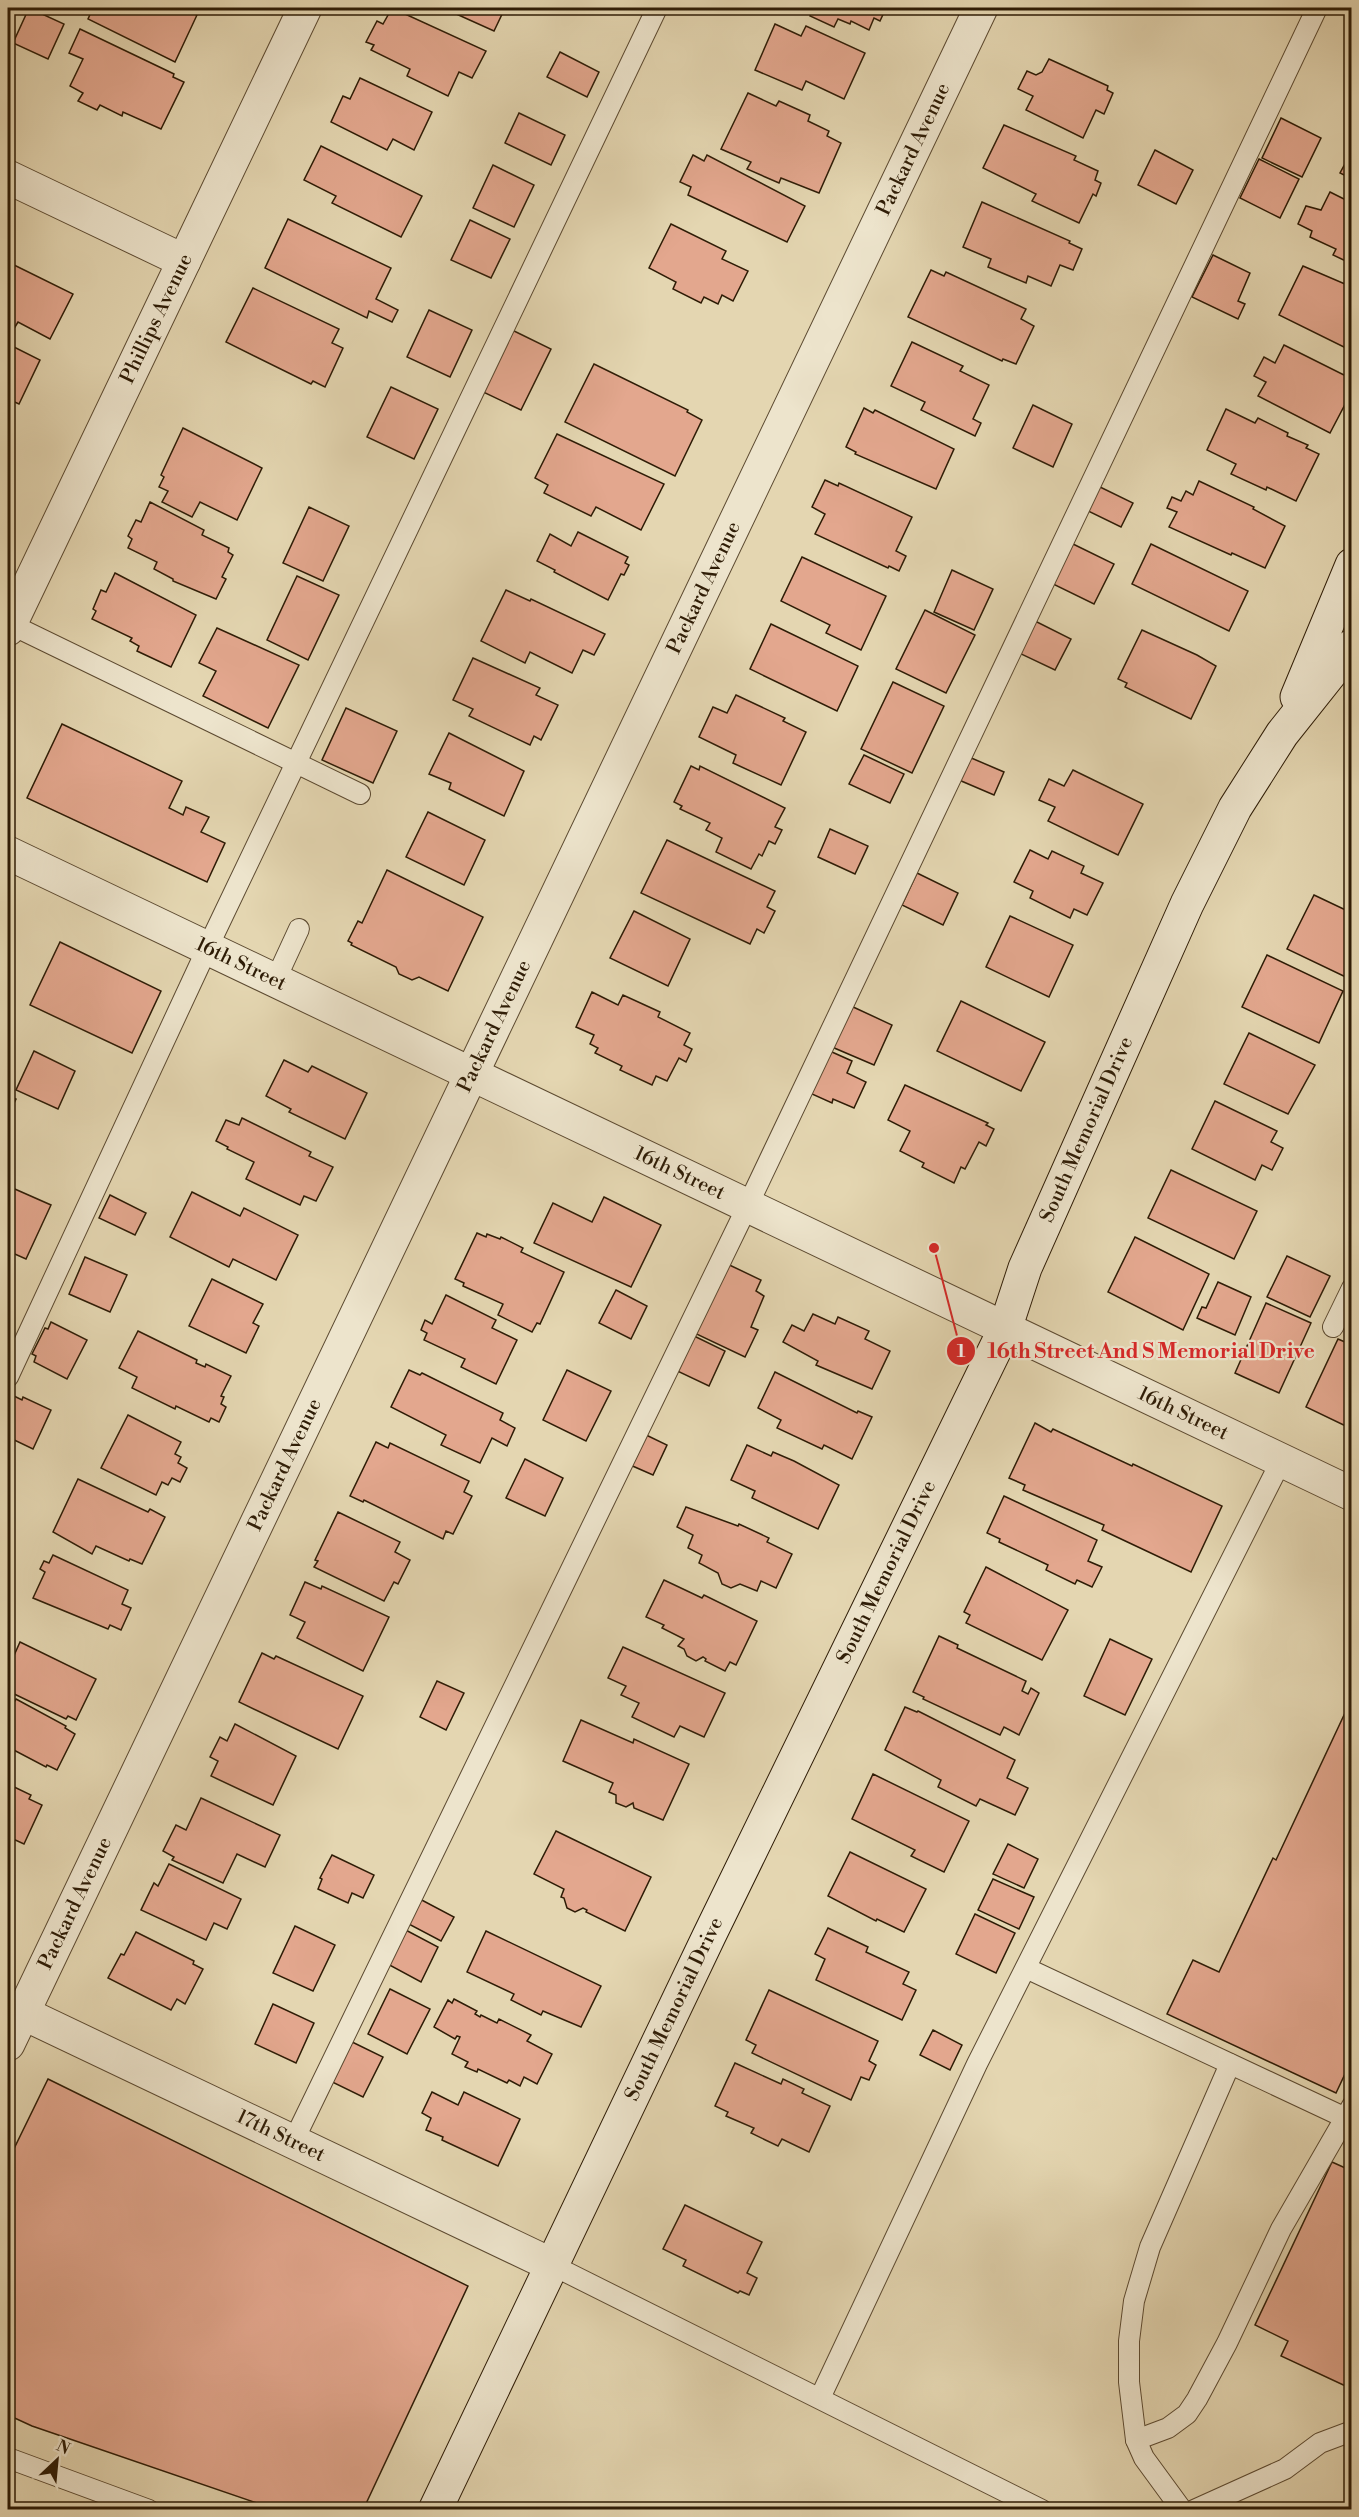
<svg xmlns="http://www.w3.org/2000/svg" width="1359" height="2517" font-family="'Libre Bodoni',serif">
<style>
.building{fill:#e3a78e;stroke:#2e1c06;stroke-width:1.5}
.lines{fill:none;stroke-linecap:round;stroke-linejoin:round}
.service-casing{stroke:#5c4a31;stroke-width:22}
.minor-casing{stroke:#5c4a31;stroke-width:35}
.tertiary-casing{stroke:#5c4a31;stroke-width:35}
.secondary-casing{stroke:#2e1c06;stroke-width:35}
.service{stroke:#ede4cc;stroke-width:20}
.minor{stroke:#ede4cc;stroke-width:33}
.tertiary{stroke:#ede4cc;stroke-width:33}
.secondary{stroke:#ede4cc;stroke-width:33}
.labels{text-anchor:middle;dominant-baseline:central;stroke-width:4.5;stroke-linejoin:round;paint-order:stroke}
.street-label{font-size:20px;fill:#2e1c06;stroke:#ede4cc}
.leader{fill:none;stroke:#d62828;stroke-width:2}
.callout-dot{fill:#d62828;stroke:#ede4cc;stroke-width:2}
.mark-label{font-size:18px;text-anchor:middle;font-weight:bold;fill:#fff}
.callout-label{font-size:21px;text-anchor:middle;font-weight:bold;fill:#d62828;stroke:#ede4cc;stroke-width:4.5;stroke-linejoin:round;paint-order:stroke}
</style>
<rect width="100%" height="100%" fill="#e4d6b1"/>
<filter id="stains"><feTurbulence type="fractalNoise" baseFrequency=".00333" numOctaves="4"/><feColorMatrix values="0 0 0 0 .2 0 0 0 0 .09 0 0 0 0 .02 0 0 0 .5 -.17"/></filter>
<radialGradient id="worn" r=".72"><stop offset=".6" stop-color="#630" stop-opacity="0"/><stop offset="1" stop-color="#630" stop-opacity=".3"/></radialGradient>
<g class="building">
<polygon points="29,8 64,24 48,59 13,43"/>
<polygon points="93,8 181,8 197,15 175,62 88,19"/>
<polygon points="392,8 486,51 472,78 459,72 448,96 407,76 410,69 371,50 374,45 366,42 377,21 383,24"/>
<polygon points="443,8 505,8 494,31"/>
<polygon points="814,8 813,8 886,8 880,21 874,18 869,30 851,21 850,24 838,19 834,27 810,16"/>
<polygon points="775,24 801,36 806,26 865,53 844,99 806,81 802,90 755,70"/>
<polygon points="80,29 174,74 173,77 184,82 161,129 123,112 122,116 100,105 97,110 78,101 83,93 70,86 83,59 69,53"/>
<polygon points="560,52 599,72 587,97 547,77"/>
<polygon points="1049,59 1108,86 1107,90 1113,93 1104,114 1096,110 1083,138 1026,110 1033,96 1018,89 1027,71 1036,75 1042,72"/>
<polygon points="360,78 432,112 414,150 393,139 387,150 331,122 343,96 350,99"/>
<polygon points="748,93 776,106 779,101 810,115 808,121 829,131 827,136 841,143 819,193 781,178 779,183 747,169 751,162 721,149"/>
<polygon points="519,113 565,135 551,165 505,143"/>
<polygon points="1281,118 1321,138 1302,177 1262,158"/>
<polygon points="1004,125 1076,156 1074,160 1098,171 1095,180 1101,183 1096,196 1093,194 1079,223 1032,201 1036,194 983,168"/>
<polygon points="321,146 422,196 401,237 332,203 336,196 304,180"/>
<polygon points="1155,150 1193,170 1176,204 1138,185"/>
<polygon points="1352,151 1352,179 1340,173"/>
<polygon points="693,155 704,161 707,155 805,206 787,242 688,195 691,187 680,182"/>
<polygon points="1259,159 1299,179 1280,218 1240,198"/>
<polygon points="493,165 534,185 514,227 473,208"/>
<polygon points="1330,192 1352,203 1352,264 1333,255 1336,249 1310,237 1312,231 1298,224 1306,206 1321,210"/>
<polygon points="982,202 1070,241 1069,243 1082,249 1073,270 1060,265 1051,286 1028,276 1026,283 988,267 991,259 963,247"/>
<polygon points="288,219 391,268 376,299 398,310 392,322 369,311 367,318 265,268"/>
<polygon points="470,220 510,239 491,278 451,260"/>
<polygon points="671,224 726,251 722,259 748,271 733,301 722,295 718,304 704,297 701,303 673,289 676,282 649,268"/>
<polygon points="1213,255 1250,273 1238,301 1245,304 1238,319 1192,297"/>
<polygon points="8,262 73,294 50,339 18,322 15,327 8,324"/>
<polygon points="1303,266 1352,287 1352,351 1279,315"/>
<polygon points="931,270 944,276 946,272 1026,309 1021,319 1034,326 1016,364 1003,359 1002,361 908,317"/>
<polygon points="253,288 339,329 332,343 343,348 325,387 313,381 311,384 226,342"/>
<polygon points="429,310 472,330 450,377 407,357"/>
<polygon points="510,329 551,349 521,410 481,391"/>
<polygon points="912,342 963,366 960,371 989,385 973,419 981,423 975,436 921,410 925,402 891,386"/>
<polygon points="8,344 40,360 19,404 8,399"/>
<polygon points="1284,345 1352,379 1352,391 1330,433 1258,396 1266,382 1254,376 1264,357 1275,363"/>
<polygon points="594,364 688,410 687,412 702,420 675,476 565,422"/>
<polygon points="391,387 438,409 414,459 367,437"/>
<polygon points="1033,405 1072,424 1053,467 1013,448"/>
<polygon points="864,408 873,413 875,410 954,449 936,489 855,454 856,452 846,447"/>
<polygon points="1226,409 1255,423 1258,418 1288,433 1287,436 1308,445 1306,448 1319,454 1296,501 1267,487 1266,490 1231,474 1236,464 1207,450"/>
<polygon points="183,428 262,468 237,520 200,502 192,517 162,502 168,491 159,487 164,477 161,475"/>
<polygon points="557,434 664,484 641,530 596,507 591,516 544,493 548,485 535,478"/>
<polygon points="825,480 838,486 839,483 912,517 896,551 906,556 899,571 889,566 888,568 815,534 825,514 812,507"/>
<polygon points="1199,481 1254,507 1253,509 1285,526 1265,568 1232,553 1231,555 1169,527 1177,512 1167,508 1172,497 1181,501 1186,491 1193,495"/>
<polygon points="1098,486 1133,503 1121,527 1086,510"/>
<polygon points="150,502 204,530 202,535 229,548 228,552 233,555 222,577 226,579 216,599 173,581 173,579 154,569 157,562 128,548 132,539 128,536 136,520 141,522"/>
<polygon points="309,507 349,526 323,581 283,563"/>
<polygon points="578,532 628,557 625,563 629,565 624,575 621,574 608,600 554,572 555,570 537,561 550,534 571,546"/>
<polygon points="1073,544 1114,564 1094,604 1053,584"/>
<polygon points="1151,544 1248,591 1229,631 1132,584"/>
<polygon points="802,557 886,596 861,650 826,633 830,625 781,601"/>
<polygon points="952,570 993,589 974,630 934,612"/>
<polygon points="115,573 196,615 171,667 137,651 139,646 130,641 132,638 92,619 96,611 93,609 101,590 106,592"/>
<polygon points="297,576 339,595 308,660 267,640"/>
<polygon points="506,590 530,601 531,599 605,634 594,655 583,650 572,673 530,652 525,663 481,641"/>
<polygon points="925,610 975,635 946,693 896,669"/>
<polygon points="1031,619 1071,639 1055,670 1015,651"/>
<polygon points="771,624 858,666 837,711 750,669"/>
<polygon points="217,628 299,665 268,728 203,696 216,671 199,663"/>
<polygon points="1142,630 1197,655 1216,666 1191,719 1125,687 1127,683 1118,679"/>
<polygon points="473,658 540,688 536,695 558,705 541,740 534,736 530,745 469,716 473,709 453,700"/>
<polygon points="893,682 944,706 912,773 861,749"/>
<polygon points="736,695 785,718 783,721 806,732 781,785 733,763 736,755 699,737 713,707 727,713"/>
<polygon points="346,708 397,731 373,783 322,760"/>
<polygon points="62,724 182,781 169,808 183,815 186,807 209,817 201,832 225,843 207,882 27,798"/>
<polygon points="449,733 524,771 504,816 449,789 451,783 429,774"/>
<polygon points="864,755 904,774 890,803 849,784"/>
<polygon points="969,757 1004,772 994,795 959,780"/>
<polygon points="691,766 699,770 700,766 785,808 775,827 782,830 775,844 769,841 762,856 759,854 751,869 716,852 722,838 706,830 710,823 680,809 682,806 674,802"/>
<polygon points="1073,770 1143,804 1118,855 1048,821 1055,807 1039,800 1049,779 1064,786"/>
<polygon points="428,812 485,840 464,885 406,857"/>
<polygon points="830,829 868,846 855,874 818,857"/>
<polygon points="667,840 775,891 767,907 775,911 764,933 757,929 750,944 641,893"/>
<polygon points="1030,850 1048,859 1052,851 1084,866 1081,873 1103,883 1087,915 1074,909 1070,918 1030,898 1033,891 1014,882"/>
<polygon points="387,870 483,917 448,991 419,977 412,980 399,974 396,967 351,945 352,943 348,941 358,921 362,923"/>
<polygon points="917,873 958,893 943,925 902,905"/>
<polygon points="1314,895 1352,913 1352,980 1287,949"/>
<polygon points="634,911 690,939 668,986 610,958"/>
<polygon points="1010,916 1073,945 1049,997 986,967"/>
<polygon points="60,942 161,991 132,1053 30,1005"/>
<polygon points="1267,955 1343,991 1319,1043 1242,1007"/>
<polygon points="592,992 618,1005 623,995 660,1012 658,1017 690,1033 684,1045 692,1049 686,1062 679,1058 667,1081 656,1076 652,1085 620,1070 622,1066 595,1053 598,1048 590,1044 594,1035 576,1027"/>
<polygon points="961,1001 1045,1042 1021,1091 937,1051"/>
<polygon points="851,1006 892,1025 874,1065 832,1047"/>
<polygon points="1249,1033 1315,1065 1288,1114 1224,1084"/>
<polygon points="823,1048 852,1061 847,1073 866,1082 854,1108 833,1099 832,1103 803,1090"/>
<polygon points="34,1051 75,1071 58,1109 16,1090"/>
<polygon points="284,1060 308,1072 312,1066 367,1093 345,1139 289,1112 291,1109 266,1096"/>
<polygon points="905,1085 988,1123 986,1125 994,1129 986,1146 979,1142 965,1169 961,1167 954,1183 922,1167 924,1163 900,1151 910,1131 888,1120"/>
<polygon points="8,1095 16,1099 8,1116"/>
<polygon points="1215,1101 1277,1131 1271,1142 1283,1148 1272,1170 1262,1165 1255,1180 1192,1149"/>
<polygon points="242,1118 311,1152 309,1156 333,1167 316,1201 304,1196 300,1205 246,1179 254,1162 227,1149 228,1147 216,1141 226,1120 239,1125"/>
<polygon points="1171,1170 1257,1211 1234,1259 1148,1218"/>
<polygon points="8,1186 51,1205 26,1259 8,1251"/>
<polygon points="192,1192 240,1216 244,1208 298,1235 276,1280 233,1259 229,1267 170,1237"/>
<polygon points="110,1195 146,1213 135,1235 99,1218"/>
<polygon points="604,1197 661,1225 631,1287 534,1243 553,1203 592,1222"/>
<polygon points="477,1233 486,1237 487,1234 500,1239 501,1237 523,1248 521,1252 564,1272 540,1324 537,1323 532,1332 498,1315 503,1304 463,1286 464,1283 455,1279"/>
<polygon points="1135,1237 1209,1274 1183,1330 1108,1292"/>
<polygon points="1287,1256 1330,1276 1310,1317 1267,1297"/>
<polygon points="85,1257 127,1275 110,1312 69,1294"/>
<polygon points="721,1261 761,1280 756,1291 764,1296 751,1327 758,1330 745,1357 688,1330"/>
<polygon points="212,1279 263,1304 253,1323 259,1326 246,1353 189,1326"/>
<polygon points="1218,1282 1251,1297 1235,1335 1197,1318 1202,1307 1206,1308"/>
<polygon points="616,1290 647,1306 631,1339 599,1323"/>
<polygon points="446,1295 496,1320 492,1328 517,1340 496,1384 461,1367 465,1359 424,1340 427,1333 421,1330 425,1320 432,1324"/>
<polygon points="1266,1303 1311,1323 1279,1393 1235,1373"/>
<polygon points="813,1314 835,1324 838,1317 869,1331 865,1339 890,1351 872,1389 816,1365 818,1361 783,1342 792,1325 804,1331"/>
<polygon points="51,1322 87,1340 67,1379 34,1362 36,1356 32,1354 45,1328 48,1329"/>
<polygon points="138,1331 197,1360 196,1363 205,1367 206,1364 231,1376 221,1396 224,1397 221,1404 226,1407 219,1422 211,1418 209,1422 176,1406 175,1409 132,1388 137,1377 119,1368"/>
<polygon points="690,1334 725,1351 709,1386 673,1369"/>
<polygon points="1338,1339 1352,1345 1352,1429 1306,1407"/>
<polygon points="409,1370 420,1375 422,1373 503,1413 500,1420 515,1428 507,1446 492,1438 480,1463 441,1445 446,1435 391,1407"/>
<polygon points="567,1370 611,1391 586,1441 543,1420"/>
<polygon points="775,1372 857,1413 858,1411 872,1417 852,1459 824,1445 822,1449 777,1428 781,1420 758,1408"/>
<polygon points="14,1396 22,1400 23,1397 51,1410 33,1449 8,1437 8,1410"/>
<polygon points="128,1415 181,1442 175,1454 181,1457 178,1463 187,1468 180,1482 172,1478 168,1485 162,1482 156,1495 101,1468"/>
<polygon points="1035,1423 1051,1432 1053,1429 1132,1466 1133,1464 1222,1506 1191,1572 1102,1530 1104,1525 1023,1490 1025,1485 1009,1478"/>
<polygon points="642,1433 667,1445 653,1475 628,1464"/>
<polygon points="376,1442 388,1448 390,1443 469,1481 464,1492 472,1496 453,1534 446,1531 443,1539 364,1500 363,1502 350,1496"/>
<polygon points="747,1445 771,1456 773,1452 794,1461 839,1485 818,1529 752,1498 755,1491 731,1480"/>
<polygon points="525,1459 563,1478 545,1516 506,1498"/>
<polygon points="78,1479 148,1512 150,1509 165,1517 142,1564 130,1559 129,1561 96,1546 92,1554 53,1532"/>
<polygon points="1004,1496 1097,1540 1088,1561 1102,1567 1092,1587 1077,1580 1075,1584 1046,1570 1048,1565 999,1542 1000,1539 987,1533"/>
<polygon points="686,1507 738,1526 739,1524 769,1538 767,1542 792,1554 776,1588 761,1581 757,1591 740,1584 731,1588 722,1584 718,1573 699,1563 702,1555 688,1548 693,1535 677,1527"/>
<polygon points="338,1512 400,1542 395,1552 410,1560 398,1584 394,1582 384,1601 314,1567 318,1561 315,1560"/>
<polygon points="53,1555 128,1590 122,1604 131,1608 121,1630 110,1625 108,1629 33,1598 45,1572 40,1569 44,1561 49,1563"/>
<polygon points="986,1567 1068,1610 1042,1660 966,1623 970,1615 964,1612"/>
<polygon points="664,1580 702,1598 704,1595 757,1621 736,1665 730,1662 725,1671 705,1661 706,1659 703,1657 696,1661 687,1656 684,1649 678,1646 684,1639 662,1628 664,1625 646,1617"/>
<polygon points="305,1582 321,1589 322,1586 389,1617 363,1671 297,1638 305,1622 290,1615"/>
<polygon points="939,1636 958,1645 957,1648 1026,1681 1022,1691 1028,1694 1031,1688 1039,1693 1019,1735 1004,1727 1000,1735 923,1699 924,1697 913,1692"/>
<polygon points="1110,1639 1152,1659 1125,1715 1084,1696"/>
<polygon points="20,1642 96,1679 76,1720 68,1716 66,1719 8,1691 8,1669"/>
<polygon points="623,1647 725,1693 704,1737 680,1726 674,1737 632,1717 639,1703 621,1695 626,1686 608,1678"/>
<polygon points="262,1653 274,1659 276,1656 363,1696 338,1749 239,1702"/>
<polygon points="437,1681 464,1693 446,1730 420,1717"/>
<polygon points="1352,1698 1352,2059 1336,2093 1167,2014 1193,1960 1219,1972 1273,1858 1276,1860"/>
<polygon points="16,1699 66,1726 65,1728 75,1734 57,1770 47,1765 46,1767 8,1747 8,1701 13,1704"/>
<polygon points="905,1707 917,1712 918,1711 1015,1760 1007,1778 1028,1788 1015,1815 980,1799 976,1806 938,1787 941,1780 885,1750"/>
<polygon points="581,1720 633,1743 634,1739 689,1764 663,1820 634,1808 633,1803 626,1807 616,1803 616,1795 609,1792 613,1783 563,1761"/>
<polygon points="235,1724 296,1756 273,1805 211,1776 218,1761 210,1757 220,1737 227,1741"/>
<polygon points="873,1774 969,1821 944,1872 911,1856 915,1850 852,1819"/>
<polygon points="8,1784 31,1795 29,1799 42,1805 24,1844 11,1838 10,1840 8,1839"/>
<polygon points="201,1798 280,1835 265,1867 237,1854 223,1883 172,1860 174,1857 163,1851 176,1825 186,1830"/>
<polygon points="556,1831 651,1877 625,1931 586,1912 587,1910 583,1908 575,1912 567,1908 564,1898 561,1897 564,1889 534,1874"/>
<polygon points="1008,1844 1038,1859 1024,1888 993,1874"/>
<polygon points="850,1852 926,1889 904,1932 877,1919 876,1921 828,1896"/>
<polygon points="332,1855 374,1875 363,1898 352,1893 348,1903 318,1889 322,1879 320,1878"/>
<polygon points="169,1864 241,1899 227,1929 214,1923 206,1940 141,1910 154,1883 158,1886"/>
<polygon points="993,1879 1034,1897 1019,1929 978,1910"/>
<polygon points="416,1897 454,1917 441,1941 403,1921"/>
<polygon points="975,1914 1015,1933 996,1973 956,1954"/>
<polygon points="295,1926 335,1945 313,1991 273,1973"/>
<polygon points="400,1927 438,1947 421,1982 382,1961"/>
<polygon points="828,1928 868,1947 866,1952 909,1972 903,1984 916,1990 902,2020 816,1980 825,1959 815,1954"/>
<polygon points="486,1931 601,1986 581,2027 543,2011 541,2015 511,2000 514,1994 467,1972"/>
<polygon points="136,1932 194,1961 193,1964 203,1969 185,2004 177,1999 171,2010 108,1978 121,1954 124,1955"/>
<polygon points="390,1989 430,2009 407,2054 368,2034"/>
<polygon points="769,1990 878,2041 869,2061 876,2065 869,2080 861,2077 851,2100 752,2053 756,2045 746,2040"/>
<polygon points="454,1999 477,2011 475,2014 480,2017 481,2015 497,2023 499,2019 531,2035 527,2041 552,2054 537,2084 524,2077 520,2086 509,2080 507,2083 478,2069 477,2072 465,2067 468,2062 452,2054 460,2037 457,2036 455,2039 434,2027 448,2000 452,2003"/>
<polygon points="273,2004 314,2023 296,2063 255,2044"/>
<polygon points="933,2030 962,2045 950,2070 920,2055"/>
<polygon points="346,2039 383,2057 363,2097 326,2079"/>
<polygon points="735,2063 781,2084 783,2079 804,2089 802,2093 830,2106 809,2152 782,2139 778,2146 751,2133 754,2128 726,2116 728,2112 715,2106"/>
<polygon points="48,2079 468,2286 363,2510 277,2510 32,2426 8,2415 8,2161"/>
<polygon points="432,2092 458,2105 464,2092 520,2119 498,2166 442,2140 443,2137 426,2130 431,2118 422,2113"/>
<polygon points="1332,2162 1352,2171 1352,2389 1281,2356 1288,2341 1255,2325"/>
<polygon points="685,2205 762,2242 747,2273 757,2278 749,2295 740,2291 738,2293 683,2266 686,2260 663,2249"/>
</g>
<g class="lines">
<g class="service-casing">
<g id="service">
<polyline points="10,624 360,794"/>
<polyline points="275,981 299,929"/>
<polyline points="1333,1327 1352,1288"/>
<polyline points="8,1377 207,949 657,8"/>
<polyline points="1026,1968 1352,2121"/>
<polyline points="293,2142 747,1207 1317,8"/>
<polyline points="552,2265 1042,2510"/>
<polyline points="820,2398 977,2064 1281,1461"/>
<polyline points="1136,2440 1168,2428 1187,2414 1197,2399 1227,2343 1281,2229 1352,2106"/>
<polyline points="8,2458 149,2510"/>
<polyline points="1182,2510 1144,2458 1136,2440 1129,2382 1129,2341 1134,2301 1150,2247 1230,2064"/>
<polyline points="1194,2510 1285,2469 1320,2443 1352,2431"/>
</g>
</g>
<g class="minor-casing">
<g id="minor">
<polyline points="8,177 184,261"/>
<path id="s1" d="M8 629 305 8"/>
<path id="s2" d="M8 2006 552 2265"/>
<path id="s3" d="M8 2044 981 8"/>
</g>
</g>
<g class="tertiary-casing">
<g id="tertiary">
<path id="s4" d="M8 853 1352 1494"/>
</g>
</g>
<g class="secondary-casing">
<g id="secondary">
<polyline points="1297,697 1352,565"/>
<path id="s5" d="M435 2510 709 1936 1005 1329 1025 1268 1187 904 1235 808 1282 734 1352 646"/>
</g>
</g>
<use href="#service" class="service"/>
<use href="#minor" class="minor"/>
<use href="#tertiary" class="tertiary"/>
<use href="#secondary" class="secondary"/>
</g>
<g class="labels">
<g class="street-label">
<text stroke="none"><textPath href="#s3" startOffset="2100">Packard Avenue</textPath></text>
<text stroke="none"><textPath href="#s1" startOffset="344">Phillips Avenue</textPath></text>
<text stroke="none"><textPath href="#s3" startOffset="1614">Packard Avenue</textPath></text>
<text stroke="none"><textPath href="#s4" startOffset="258">16th Street</textPath></text>
<text stroke="none"><textPath href="#s3" startOffset="1128">Packard Avenue</textPath></text>
<text stroke="none"><textPath href="#s5" startOffset="1527">South Memorial Drive</textPath></text>
<text stroke="none"><textPath href="#s4" startOffset="744">16th Street</textPath></text>
<text stroke="none"><textPath href="#s4" startOffset="1302">16th Street</textPath></text>
<text stroke="none"><textPath href="#s3" startOffset="642">Packard Avenue</textPath></text>
<text stroke="none"><textPath href="#s5" startOffset="1041">South Memorial Drive</textPath></text>
<text stroke="none"><textPath href="#s3" startOffset="156">Packard Avenue</textPath></text>
<text stroke="none"><textPath href="#s5" startOffset="555">South Memorial Drive</textPath></text>
<text stroke="none"><textPath href="#s2" startOffset="302">17th Street</textPath></text>
</g>
</g>
<path class="leader" d="M934 1248L961 1351"/>
<g class="callout-dot">
<circle cx="934" cy="1248" r="6"/>
<circle cx="961" cy="1351" r="15"/>
</g>
<g class="mark-label">
<text x="961" y="1357">1</text>
</g>
<g class="callout-label">
<text x="1151" y="1358">16th Street And S Memorial Drive</text>
</g>
<rect width="1359" height="2517" fill="none" stroke="#e4d6b1" stroke-width="30"/>
<rect x="9" y="9" width="1341" height="2499" fill="none" stroke="#2e1c06" stroke-width="3"/>
<rect x="15" y="15" width="1329" height="2487" fill="none" stroke="#2e1c06" stroke-width="1.5"/>
<g transform="translate(57 2460) rotate(26)" stroke="#ede4cc" stroke-width="4.5" paint-order="stroke">
<path d="M0-4.5L10 22L0 15L-10 22Z" fill="#2e1c06"/>
<text y="-9" font-size="16" font-weight="bold" text-anchor="middle" fill="#2e1c06">N</text>
</g>
<rect width="100%" height="100%" filter="url(#stains)"/>
<rect width="100%" height="100%" fill="url(#worn)"/>
</svg>
